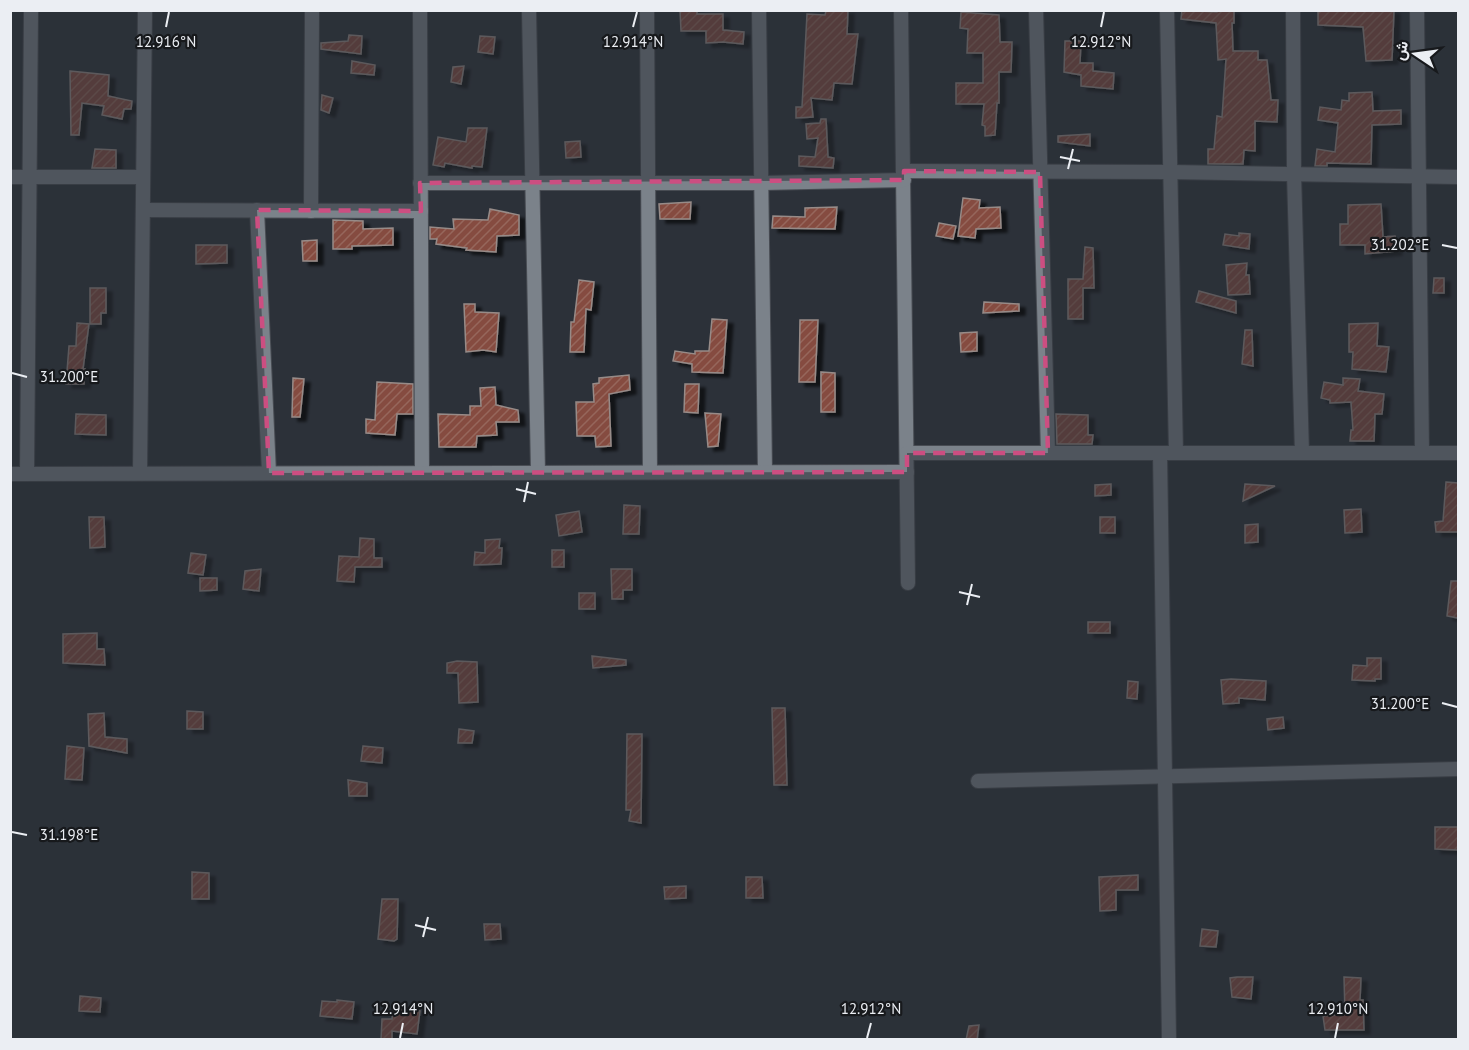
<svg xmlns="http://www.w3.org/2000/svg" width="1469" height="1050" font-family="'PT Sans',Vazirmatn,sans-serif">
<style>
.building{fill:url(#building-hatch);stroke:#978b88;stroke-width:1.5;filter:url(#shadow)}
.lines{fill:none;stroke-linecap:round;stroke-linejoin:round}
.minor-casing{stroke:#484c53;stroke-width:16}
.minor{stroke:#7b828a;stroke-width:14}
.marked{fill:none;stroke:#cc4e81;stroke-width:4.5;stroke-dasharray:12 8;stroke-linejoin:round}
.ticks{fill:none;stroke:#ebeef3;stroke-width:2}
.ticks-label{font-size:15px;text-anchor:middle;fill:#ebeef3;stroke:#17191c;stroke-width:4.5;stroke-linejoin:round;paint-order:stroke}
</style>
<defs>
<pattern id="building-hatch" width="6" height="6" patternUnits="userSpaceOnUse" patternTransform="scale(1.5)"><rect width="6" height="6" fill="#854c40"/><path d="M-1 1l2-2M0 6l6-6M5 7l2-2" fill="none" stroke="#96665c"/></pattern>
<filter id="shadow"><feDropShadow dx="6" dy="4" stdDeviation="1.5" flood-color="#0009"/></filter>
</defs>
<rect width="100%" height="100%" fill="#2c3139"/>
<g class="building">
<polygon points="680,10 697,10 697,14 723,14 723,30 744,32 743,44 723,42 706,43 706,31 681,31"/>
<polygon points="848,10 847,34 858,34 852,84 834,83 832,100 811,98 813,117 796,118 796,107 802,107 807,14 825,15 826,11"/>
<polygon points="1182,10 1217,12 1218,10 1234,10 1234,23 1232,23 1233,51 1258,51 1258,60 1267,60 1271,100 1278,100 1277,122 1255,121 1255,151 1244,150 1243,164 1208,164 1208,149 1214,149 1217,116 1222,117 1226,59 1218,60 1216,23 1181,19"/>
<polygon points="1318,10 1394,10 1392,60 1366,61 1363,27 1318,25"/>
<polygon points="961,12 999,15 1000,42 1012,42 1011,72 999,72 999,103 997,103 995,135 985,136 985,126 982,125 984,104 956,104 956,83 983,83 983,53 967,53 968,29 960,28"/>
<polygon points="349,35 362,36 361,54 321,49 321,43 348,41"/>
<polygon points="480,36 495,37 493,54 478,52"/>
<polygon points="1065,41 1081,41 1080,63 1093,63 1093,71 1114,73 1113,89 1081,86 1081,75 1064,72"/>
<polygon points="352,61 375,65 374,75 351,73"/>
<polygon points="464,66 461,84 451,82 453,67"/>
<polygon points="70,71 109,75 108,96 132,101 131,109 124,109 122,119 102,115 104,106 82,103 79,135 71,135"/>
<polygon points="1372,92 1373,111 1401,110 1401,124 1372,125 1371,164 1327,163 1327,166 1315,166 1317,149 1335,152 1338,123 1318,120 1320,107 1341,110 1342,100 1349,101 1349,93"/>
<polygon points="322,95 333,98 329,113 321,110"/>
<polygon points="821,119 826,119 828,157 834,158 833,168 799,166 799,156 815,157 818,138 807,139 806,124 820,123"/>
<polygon points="468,128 487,128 482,167 472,166 472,168 445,163 444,167 433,165 438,137 466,142"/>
<polygon points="1090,134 1090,146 1058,142 1058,136"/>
<polygon points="580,141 581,157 566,158 565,142"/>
<polygon points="95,149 116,150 116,168 92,168"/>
<polygon points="963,198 980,200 979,208 1000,207 1001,228 976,229 975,238 958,236"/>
<polygon points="691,202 690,219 660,219 659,204"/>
<polygon points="1381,204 1383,237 1395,236 1396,251 1365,254 1365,245 1340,245 1340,224 1348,224 1348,205"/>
<polygon points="837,207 835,229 772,228 773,216 805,217 805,208"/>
<polygon points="490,209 519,215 519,235 497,236 496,252 466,250 467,248 436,244 437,239 430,239 430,227 454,229 453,219 488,220"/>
<polygon points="333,220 363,221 363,229 393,228 393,245 352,246 352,249 333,249"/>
<polygon points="939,223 956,226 953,239 936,236"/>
<polygon points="1239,233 1250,234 1249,249 1223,245 1225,234 1239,236"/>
<polygon points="317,240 317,261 303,261 302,241"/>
<polygon points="196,245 227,245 227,263 196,264"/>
<polygon points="1085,247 1093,248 1094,288 1083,288 1083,319 1068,319 1068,279 1083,279"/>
<polygon points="1247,263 1246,275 1249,275 1250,294 1228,295 1226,265"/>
<polygon points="1434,278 1444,278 1444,293 1433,293"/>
<polygon points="579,280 594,282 591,310 586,309 584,352 570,352 571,322 574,322"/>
<polygon points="90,288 106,288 106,313 101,313 101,324 90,324"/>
<polygon points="1199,291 1236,301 1236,313 1196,302"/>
<polygon points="984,302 1019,304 1019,311 983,313"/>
<polygon points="464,304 475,304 475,312 499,313 496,352 483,350 466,352"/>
<polygon points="712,319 727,320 723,373 692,372 692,364 673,361 675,351 695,354 695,351 709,351"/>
<polygon points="800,320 818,320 815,382 799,382"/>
<polygon points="77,323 89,324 83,369 85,369 84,384 66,384 69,346 76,346"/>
<polygon points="1378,323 1377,346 1389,347 1386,372 1352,369 1353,352 1349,352 1349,324"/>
<polygon points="1245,330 1252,330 1253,366 1242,364"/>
<polygon points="977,332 977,351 961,352 960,333"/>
<polygon points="821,372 835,373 835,412 821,412"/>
<polygon points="629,375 630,390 609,394 611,446 596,447 595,436 577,436 576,402 594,402 593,384 599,383 599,378"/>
<polygon points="293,378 304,379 300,417 292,417"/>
<polygon points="1343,378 1360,379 1358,391 1384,394 1382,414 1375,414 1374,441 1350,441 1351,430 1353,430 1351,402 1330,403 1330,400 1321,398 1324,382 1343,385"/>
<polygon points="377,382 413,384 413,414 397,414 395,435 366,433 366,419 375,420"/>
<polygon points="685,384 699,384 698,413 684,412"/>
<polygon points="495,387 496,405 518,410 519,422 496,422 497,435 477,436 476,447 439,447 438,414 470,415 470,406 481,406 480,388"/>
<polygon points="705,413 721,414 718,446 708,447"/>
<polygon points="76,414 106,415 106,435 75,434"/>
<polygon points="1056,414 1088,415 1088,435 1093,435 1092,444 1057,444"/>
<polygon points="1446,482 1458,483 1458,532 1436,532 1435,522 1443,521"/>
<polygon points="1111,484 1111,495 1095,496 1095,485"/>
<polygon points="1245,484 1275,486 1243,501"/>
<polygon points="624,505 640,506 639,534 623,534"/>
<polygon points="1361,509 1362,532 1345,533 1344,510"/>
<polygon points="579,511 582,532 559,536 556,515"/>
<polygon points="89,517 104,517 105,547 90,548"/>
<rect x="1100" y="517" width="15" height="16"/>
<polygon points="1258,524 1258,542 1245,543 1245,525"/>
<polygon points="360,538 374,539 374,558 382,558 382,567 355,567 354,582 337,581 339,556 359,557"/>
<polygon points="500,539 499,548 502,548 501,564 474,565 475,552 485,553 485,540"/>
<rect x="552" y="550" width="12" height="17"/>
<polygon points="191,553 206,555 203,575 188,573"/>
<polygon points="261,569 259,591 243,589 245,571"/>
<polygon points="611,569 632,569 632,590 623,590 623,599 612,599"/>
<polygon points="200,578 217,578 217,590 200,591"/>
<polygon points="1451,581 1458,581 1458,618 1447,616"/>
<rect x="579" y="593" width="16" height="16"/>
<rect x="1088" y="622" width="22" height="11"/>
<polygon points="97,633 97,649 104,649 105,665 63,663 63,634"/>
<polygon points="592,656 626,660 626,665 593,668"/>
<polygon points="1367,658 1381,658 1381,679 1375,679 1375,681 1352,680 1353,665 1367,666"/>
<polygon points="457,661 477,662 478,702 459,703 458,673 447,673 447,663"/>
<polygon points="1231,679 1266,681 1265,700 1239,698 1239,703 1223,704 1221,680"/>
<polygon points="1128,681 1138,682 1137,699 1127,698"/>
<polygon points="772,708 785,708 787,785 774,785"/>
<polygon points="187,711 203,712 203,729 187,729"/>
<polygon points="104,713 105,737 127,739 127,753 89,746 88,714"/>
<polygon points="1283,717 1284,728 1268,730 1267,719"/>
<polygon points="459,729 474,731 472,743 458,743"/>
<polygon points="627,734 642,734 641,823 629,821 631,810 626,810"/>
<polygon points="67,746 84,748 82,780 65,779"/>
<polygon points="363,746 383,748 382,763 361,761"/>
<polygon points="348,780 367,783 367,796 349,796"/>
<polygon points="1435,827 1458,827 1458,850 1435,849"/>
<polygon points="192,872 209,873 209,899 192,899"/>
<polygon points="1138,875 1138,890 1116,890 1116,910 1100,911 1099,877"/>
<polygon points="746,877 762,877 763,898 746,898"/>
<polygon points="686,886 686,898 665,899 664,887"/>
<polygon points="382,899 398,899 397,939 394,941 378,939"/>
<polygon points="484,924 500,924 501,939 485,940"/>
<polygon points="1202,929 1218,931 1216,947 1200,946"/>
<polygon points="1237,977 1253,977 1251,999 1232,997 1230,978"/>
<polygon points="1344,977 1361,978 1360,1000 1363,1000 1364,1030 1325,1030 1323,1016 1345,1014"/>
<polygon points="80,996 101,998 100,1012 79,1011"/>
<polygon points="337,1000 354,1002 352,1019 320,1016 322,1001 337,1002"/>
<polygon points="393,1008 420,1011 417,1034 392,1031 392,1040 381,1040 382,1019 392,1019"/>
<polygon points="979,1025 977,1040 966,1040 969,1026"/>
</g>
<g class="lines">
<g class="minor-casing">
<g id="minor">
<polyline points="420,10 422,473"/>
<polyline points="529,10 538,472"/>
<polyline points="647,10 650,472"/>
<polyline points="759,10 765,472"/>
<polyline points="901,10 908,583"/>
<polyline points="1036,10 1048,453"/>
<polyline points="1167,10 1176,453"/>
<polyline points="1293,10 1294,174 1302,453"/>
<polyline points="1417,10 1422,453"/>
<polyline points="904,171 1170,172 1458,177"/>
<polyline points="10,177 143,177"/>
<polyline points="420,183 761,183 904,180"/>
<polyline points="143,210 421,211"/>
<polyline points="257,210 269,473"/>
<polyline points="311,211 312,10"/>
<polyline points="907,453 1458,453"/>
<polyline points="1160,453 1169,1040"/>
<polyline points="140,473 145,10"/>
<polyline points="10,474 907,472"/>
<polyline points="27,474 31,10"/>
<polyline points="978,781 1458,769"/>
</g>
</g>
<use href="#minor" class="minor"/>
</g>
<path d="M0 0H1469V1050H0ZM904 171 1040 172 1048 453H907V472L269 473 257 210 421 211 420 183 904 180Z" fill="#2c3139" fill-opacity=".55" fill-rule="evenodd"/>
<path class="marked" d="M904 171 1040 172 1048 453H907V472L269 473 257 210 421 211 420 183 904 180Z"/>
<path class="ticks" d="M166 27 169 12M633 27 637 12M1101 27 1104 12M1060 157 1080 161M1068 169 1073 149M1442 245 1457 248M12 373 27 377M516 489 536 494M524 502 528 482M959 592 980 597M967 605 972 584M1442 703 1457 707M12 832 27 835M415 925 436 930M423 937 428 917M400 1038 403 1023M867 1038 871 1023M1335 1038 1338 1023"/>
<g class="ticks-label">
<text x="166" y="47">12.916°N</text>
<text x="633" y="47">12.914°N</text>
<text x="1101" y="47">12.912°N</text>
<text x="1400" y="250">31.202°E</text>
<text x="69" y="382">31.200°E</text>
<text x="1400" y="709">31.200°E</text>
<text x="69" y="840">31.198°E</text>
<text x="403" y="1014">12.914°N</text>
<text x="871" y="1014">12.912°N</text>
<text x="1338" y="1014">12.910°N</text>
</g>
<rect width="1469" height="1050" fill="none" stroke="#ebeef3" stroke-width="24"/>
<g transform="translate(1415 54) rotate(283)" stroke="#17191c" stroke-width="4.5" paint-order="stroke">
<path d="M0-4.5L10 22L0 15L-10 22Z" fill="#ebeef3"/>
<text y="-9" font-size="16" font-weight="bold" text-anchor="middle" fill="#ebeef3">ش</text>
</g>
</svg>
